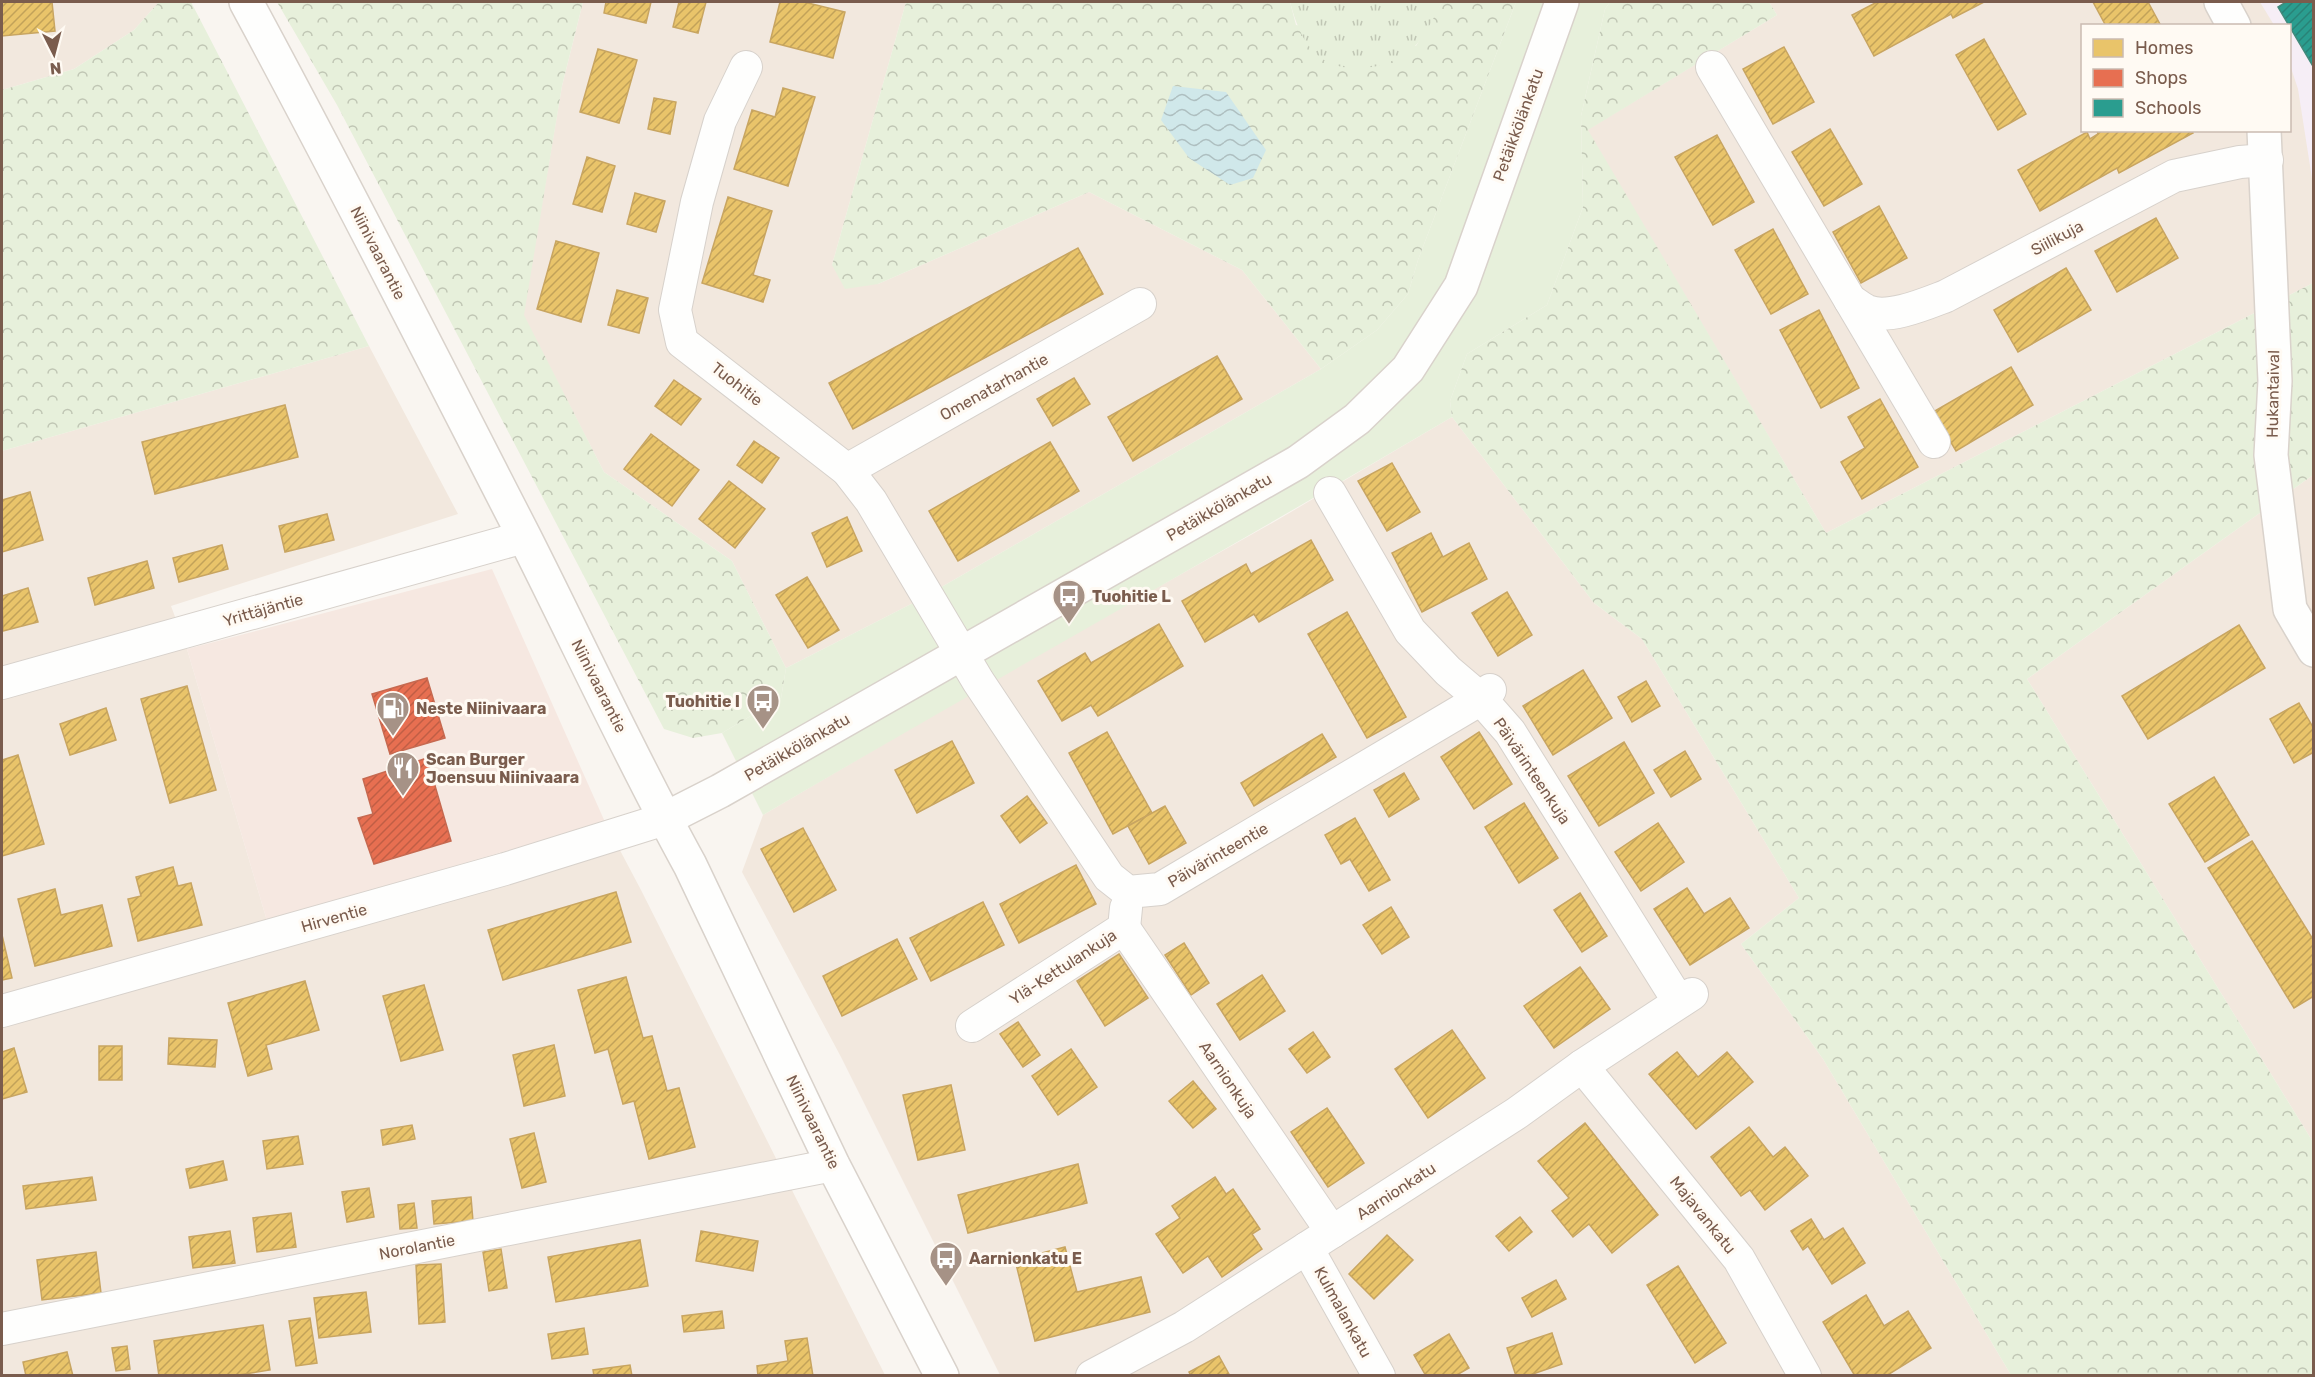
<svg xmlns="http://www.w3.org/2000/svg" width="2315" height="1377" font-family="Rubik,sans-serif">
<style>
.residential{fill:#f2e8de;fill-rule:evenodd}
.commercial{fill:#f6e8e1}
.education{fill:#f6eef6}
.grass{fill:#e7f0db}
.forest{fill:url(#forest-crowns)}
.park{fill:url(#park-tufts)}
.water{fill:url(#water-waves)}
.homes{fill:url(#homes-hatch);stroke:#c8a561;stroke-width:1.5}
.shops{fill:url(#shops-hatch);stroke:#c66950;stroke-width:1.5}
.schools{fill:url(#schools-hatch);stroke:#428a7b;stroke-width:1.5}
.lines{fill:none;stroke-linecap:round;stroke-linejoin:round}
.street-casing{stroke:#d7d1cb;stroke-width:34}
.secondary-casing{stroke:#d9d2cb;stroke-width:36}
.street{stroke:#fefefd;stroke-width:32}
.secondary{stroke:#fefefd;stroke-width:33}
.labels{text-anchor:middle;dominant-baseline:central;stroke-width:6;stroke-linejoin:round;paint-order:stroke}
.street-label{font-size:16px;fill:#7a5c4d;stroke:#fffaf3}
.poi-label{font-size:16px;font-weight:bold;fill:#7a5c4d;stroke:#fffaf3;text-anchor:start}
</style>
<defs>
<pattern id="forest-crowns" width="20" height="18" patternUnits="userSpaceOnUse" patternTransform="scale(1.5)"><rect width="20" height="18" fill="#e7f0db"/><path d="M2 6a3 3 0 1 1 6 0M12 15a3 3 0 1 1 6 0" fill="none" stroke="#c0c6b4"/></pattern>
<pattern id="park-tufts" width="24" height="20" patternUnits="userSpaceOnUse" patternTransform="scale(1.5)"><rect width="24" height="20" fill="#e7f0db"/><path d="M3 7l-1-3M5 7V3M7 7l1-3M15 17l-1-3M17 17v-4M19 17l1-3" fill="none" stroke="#c0c6b4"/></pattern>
<pattern id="water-waves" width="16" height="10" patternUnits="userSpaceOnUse" patternTransform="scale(1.5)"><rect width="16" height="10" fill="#d0e8ea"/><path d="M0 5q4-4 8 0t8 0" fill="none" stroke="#aebfc0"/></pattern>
<pattern id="homes-hatch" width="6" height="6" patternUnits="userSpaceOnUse" patternTransform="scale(1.5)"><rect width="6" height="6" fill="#e9c46a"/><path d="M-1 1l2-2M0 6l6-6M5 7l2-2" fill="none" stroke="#c2a259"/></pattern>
<pattern id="shops-hatch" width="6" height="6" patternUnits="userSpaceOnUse" patternTransform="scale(1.5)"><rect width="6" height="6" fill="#e76f51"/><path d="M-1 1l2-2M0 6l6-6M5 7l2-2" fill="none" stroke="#c05e45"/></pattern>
<pattern id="schools-hatch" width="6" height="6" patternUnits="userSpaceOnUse" patternTransform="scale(1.5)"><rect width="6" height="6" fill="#2a9d8f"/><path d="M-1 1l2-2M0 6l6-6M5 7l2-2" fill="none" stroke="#298377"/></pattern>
</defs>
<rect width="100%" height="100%" fill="#f9f5f0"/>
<g class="residential">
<polygon points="2,2 159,2 134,30 74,69 2,90"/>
<polygon points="583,2 906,2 832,265 878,284 1089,192 1242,270 1321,369 917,601 786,668 732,561 604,472 523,315 562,86"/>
<path d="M1769 2H2313V283L1826 533 1587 130 1777 15ZM2082 26H2290V130H2082Z"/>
<polygon points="369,346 458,514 171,606 187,649 267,921 605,822 641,890 885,1375 2,1376 2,451"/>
<polygon points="1452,417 1594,603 1642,639 1799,898 1741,944 1823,1059 2011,1375 1000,1375 841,1057 742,872 763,815 1000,676 1274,522"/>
<polygon points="2313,475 2313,1142 2027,679"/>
</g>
<polygon class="commercial" points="492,569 605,822 267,921 187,649"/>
<polygon class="education" points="2260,2 2313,2 2313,185 2298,89 2290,65 2290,26 2274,25"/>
<path class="grass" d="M1516 2H1610L1605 9 1581 116 1583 207 1547 305 1467 354 1450 401 1452 417C1223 552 992 681 763 815L722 733 781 698 786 668 917 601 1321 369 1377 330 1408 294 1418 260Z"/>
<g class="forest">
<polygon points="159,2 191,2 369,346 2,451 2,90 74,69 134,30"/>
<polygon points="277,2 583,2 562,86 524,315 604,472 732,561 786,668 781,698 722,733 693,738 664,729 337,105"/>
<polygon points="906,2 1290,2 1296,25 1416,46 1442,2 1516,2 1418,260 1408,294 1377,330 1321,369 1242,270 1089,192 878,284 845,289 832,265"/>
<polygon points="1610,2 1769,2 1777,15 1588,130 1826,533 2313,283 2313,475 2027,679 2313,1142 2313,1375 2011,1375 1823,1059 1741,944 1799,898 1642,639 1594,603 1452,417 1450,401 1467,354 1547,305 1583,207 1581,116 1605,9"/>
</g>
<path class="park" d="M1290 2H1442C1435 15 1426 34 1416 45 1406 56 1386 65 1372 67 1320 74 1302 47 1290 2Z"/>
<polygon class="water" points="1173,86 1226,92 1266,150 1253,178 1230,185 1189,158 1161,120"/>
<g class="homes">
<polygon points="2,2 52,2 55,31 2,36"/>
<polygon points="606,2 651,2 646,23 604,13"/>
<polygon points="679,2 706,2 698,33 673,27"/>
<polygon points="780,2 804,2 845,12 833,58 770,42"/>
<polygon points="1877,2 1984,2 1953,18 1951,14 1874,56 1852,15"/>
<polygon points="2093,2 2148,2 2161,26 2106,26"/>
<polygon points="1984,39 2026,114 1998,130 1956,55"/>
<polygon points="1784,47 1814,102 1773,124 1743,69"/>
<polygon points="598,49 637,60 619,123 580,112"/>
<polygon points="783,88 815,97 788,186 734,169 752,110 775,117"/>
<polygon points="654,98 676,102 670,134 648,129"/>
<polygon points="1830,129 1862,184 1824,206 1792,152"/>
<polygon points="2191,130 2193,133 2119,173 2117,168 2040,211 2018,170 2087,132 2090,139 2098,134 2097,130"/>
<polygon points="1717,135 1754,202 1713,225 1675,157"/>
<polygon points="587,157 615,166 602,212 573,204"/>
<polygon points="635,193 665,201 656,232 627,224"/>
<polygon points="728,197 772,211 753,275 770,280 763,302 702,283"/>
<polygon points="1879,206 1907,258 1861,283 1833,232"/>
<polygon points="2156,218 2178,258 2117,292 2095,251"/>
<polygon points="1773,229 1808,294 1771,314 1735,250"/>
<polygon points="556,241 599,253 581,322 537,309"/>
<polygon points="1078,248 1103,294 853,429 829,383"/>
<polygon points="2066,268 2091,310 2018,352 1994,310"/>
<polygon points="617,290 648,298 639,333 608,325"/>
<polygon points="1819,310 1859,388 1821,408 1780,330"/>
<polygon points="1217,356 1242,399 1133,461 1108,417"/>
<polygon points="2011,367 2033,405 1956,451 1933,412"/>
<polygon points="1074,378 1090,404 1053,426 1037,399"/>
<polygon points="674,380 701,399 681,425 655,406"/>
<polygon points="1880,399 1918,467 1862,499 1841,462 1865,448 1848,417"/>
<polygon points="285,405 298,457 155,494 142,442"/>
<polygon points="651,434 699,470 672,506 624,469"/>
<polygon points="754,441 779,458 762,483 737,465"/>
<polygon points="1050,442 1079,491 958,561 929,511"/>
<polygon points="1392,463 1420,512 1387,531 1358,481"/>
<polygon points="729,481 765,509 735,548 699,519"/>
<polygon points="30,492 43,540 2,552 2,500"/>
<polygon points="327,514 334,540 285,552 279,526"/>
<polygon points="847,517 862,551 827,567 812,533"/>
<polygon points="1431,533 1443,557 1469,543 1487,579 1422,612 1392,553"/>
<polygon points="1311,540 1333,580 1259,622 1254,614 1205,642 1182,601 1246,564 1251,574"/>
<polygon points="222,545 228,569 179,582 173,558"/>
<polygon points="147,561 154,588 95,605 88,578"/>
<polygon points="807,577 839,630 808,648 776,595"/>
<polygon points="28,588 38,622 3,631 2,596"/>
<polygon points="1507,592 1532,635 1498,656 1472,613"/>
<polygon points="1347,612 1406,717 1367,738 1308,634"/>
<polygon points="1159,624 1183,666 1098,716 1091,705 1062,721 1038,681 1085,653 1091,663"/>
<polygon points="2239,625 2265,668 2148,739 2122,696"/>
<polygon points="1583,670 1612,718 1553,755 1523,706"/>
<polygon points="1646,681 1660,706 1632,722 1618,697"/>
<polygon points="187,686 216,790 170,803 141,699"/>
<polygon points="2299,703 2314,729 2314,752 2294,763 2270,719"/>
<polygon points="106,708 116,740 70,755 60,724"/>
<polygon points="1107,732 1152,813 1113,834 1069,753"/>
<polygon points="1479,732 1512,784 1474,809 1441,757"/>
<polygon points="1322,734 1336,757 1254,806 1241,783"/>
<polygon points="952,741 974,783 917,813 895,770"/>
<polygon points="1624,742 1654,793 1599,826 1568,776"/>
<polygon points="1685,751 1701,779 1671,797 1654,770"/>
<polygon points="18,755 44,844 2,856 2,760"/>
<polygon points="1404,773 1419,799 1389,817 1374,790"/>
<polygon points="2214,777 2249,835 2205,862 2169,804"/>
<polygon points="1027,796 1047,823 1020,843 1001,816"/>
<polygon points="1524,803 1558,858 1519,883 1485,827"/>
<polygon points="1165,806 1186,843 1149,864 1128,826"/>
<polygon points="1355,818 1390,880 1369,891 1350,859 1341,864 1325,835"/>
<polygon points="1658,823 1684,862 1641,891 1615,852"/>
<polygon points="803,828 836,890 794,912 761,849"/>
<polygon points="2252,841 2314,941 2314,996 2294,1008 2208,868"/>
<polygon points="1076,865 1096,904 1019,943 1000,904"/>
<polygon points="173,867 178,886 191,883 202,925 138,941 128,899 141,896 136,877"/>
<polygon points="1687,888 1704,914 1730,898 1749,928 1690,965 1654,909"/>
<polygon points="55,889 61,915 102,905 112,946 35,966 18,899"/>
<polygon points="616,892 631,942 503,980 488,930"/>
<polygon points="1580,893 1607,936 1582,952 1554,910"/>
<polygon points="983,902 1004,945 931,981 910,938"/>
<polygon points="1391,907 1409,937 1382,954 1363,925"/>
<polygon points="2,935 12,978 2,980"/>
<polygon points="897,939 917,979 842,1016 823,976"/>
<polygon points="1184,943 1209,983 1191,995 1165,955"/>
<polygon points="1119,954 1148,998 1105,1026 1077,981"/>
<polygon points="1580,967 1610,1009 1554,1048 1524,1006"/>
<polygon points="1262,975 1285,1011 1240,1040 1217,1004"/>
<polygon points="626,977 643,1038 652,1036 667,1091 679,1088 695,1147 649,1159 634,1101 623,1104 608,1049 595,1053 578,990"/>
<polygon points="305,981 319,1030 266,1045 272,1069 248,1076 228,1003"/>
<polygon points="424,985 443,1050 401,1061 383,996"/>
<polygon points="1018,1022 1040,1055 1023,1067 1000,1034"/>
<polygon points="1452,1030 1485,1078 1428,1118 1395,1069"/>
<polygon points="1313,1032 1330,1057 1307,1073 1289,1049"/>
<polygon points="169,1038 217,1040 215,1067 168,1064"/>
<polygon points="554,1045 565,1096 524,1106 513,1055"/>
<rect x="99" y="1046" width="23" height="34"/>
<polygon points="14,1048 27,1092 2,1099 2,1052"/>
<polygon points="1071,1049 1097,1087 1058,1115 1032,1076"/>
<polygon points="1677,1052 1698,1077 1727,1052 1753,1082 1696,1129 1649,1074"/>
<polygon points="1193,1081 1216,1109 1193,1128 1169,1101"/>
<polygon points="951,1085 965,1150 918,1160 903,1095"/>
<polygon points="1327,1108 1364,1163 1328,1187 1291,1132"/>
<polygon points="1585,1123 1658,1215 1612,1253 1589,1224 1573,1237 1552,1211 1569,1198 1538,1161"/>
<polygon points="412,1125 415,1139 383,1145 381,1130"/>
<polygon points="1749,1127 1773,1157 1785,1147 1808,1176 1765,1210 1750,1190 1741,1196 1711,1157"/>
<polygon points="534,1133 546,1182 522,1188 510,1139"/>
<polygon points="298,1136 303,1164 267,1169 263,1141"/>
<polygon points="223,1161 227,1180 190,1188 186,1169"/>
<polygon points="1078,1164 1087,1203 968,1233 958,1195"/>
<polygon points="92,1177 96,1200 26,1209 23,1186"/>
<polygon points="1215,1177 1226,1194 1233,1189 1260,1229 1252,1234 1262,1249 1222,1277 1208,1256 1183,1273 1156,1234 1180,1218 1172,1206"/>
<polygon points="369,1188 374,1217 347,1222 342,1192"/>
<polygon points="471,1197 473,1221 434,1224 432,1201"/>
<polygon points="414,1203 417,1228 400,1229 398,1205"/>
<polygon points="291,1213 296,1247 257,1252 253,1218"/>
<polygon points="1520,1217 1532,1232 1509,1251 1496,1236"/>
<polygon points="1811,1219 1824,1240 1843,1228 1865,1263 1832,1284 1808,1246 1803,1250 1791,1231"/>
<polygon points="230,1231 235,1263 193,1268 189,1237"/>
<polygon points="701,1231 758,1241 753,1271 696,1261"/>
<polygon points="1387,1235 1413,1260 1374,1299 1349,1274"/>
<polygon points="640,1240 648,1286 556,1302 548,1257"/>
<polygon points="1065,1247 1077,1292 1141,1277 1150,1312 1035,1341 1015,1260"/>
<polygon points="501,1249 507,1288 489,1291 483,1252"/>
<polygon points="96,1252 101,1293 42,1300 37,1260"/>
<polygon points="441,1264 445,1322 419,1324 416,1265"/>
<polygon points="1678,1266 1726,1343 1695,1363 1647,1285"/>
<polygon points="1556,1280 1566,1299 1532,1317 1522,1298"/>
<polygon points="366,1292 371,1332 319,1338 314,1298"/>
<polygon points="1866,1295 1884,1326 1908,1311 1931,1348 1886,1376 1855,1376 1823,1322"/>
<polygon points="722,1311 724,1328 684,1332 682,1316"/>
<polygon points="310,1318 317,1363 296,1366 289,1321"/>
<polygon points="263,1325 270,1370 232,1376 159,1376 154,1341"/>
<polygon points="584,1328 588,1354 552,1359 548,1334"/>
<polygon points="1552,1333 1562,1364 1527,1376 1516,1376 1507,1348"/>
<polygon points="1449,1334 1469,1368 1455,1376 1426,1376 1414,1355"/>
<polygon points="807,1338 813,1376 758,1376 757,1366 788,1361 785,1341"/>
<polygon points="127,1346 130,1369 116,1371 112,1348"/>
<polygon points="67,1352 73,1376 26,1376 23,1362"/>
<polygon points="1219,1356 1230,1376 1191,1376 1189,1372"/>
<polygon points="630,1365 632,1376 594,1376 593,1370"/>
</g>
<g class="shops">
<polygon points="427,678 445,738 390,754 372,694"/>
<polygon points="427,758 451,841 374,864 358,818 373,814 363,779"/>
</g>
<polygon class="schools" points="2286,2 2314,2 2314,68 2278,7"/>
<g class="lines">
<g class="street-casing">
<g id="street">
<polyline points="746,67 720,121 697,202 675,310 682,342 847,470 871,501 978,681 1109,877 1128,892 1160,889 1481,699 1490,690"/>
<path d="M1712 67 1850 300C1856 304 1861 308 1867 311 1888 320 1925 304 1946 296L2174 176 2240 162 2267 160"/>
<polyline points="1850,300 1934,442"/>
<polyline points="847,470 1140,304"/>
<polyline points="1330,493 1410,631 1448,671 1481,699 1510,732 1679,1002"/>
<polyline points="2,683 524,537"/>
<polyline points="1124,928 1332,1232"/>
<polyline points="2,1011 505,869 665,819"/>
<polyline points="972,1026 1124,928 1126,908"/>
<polyline points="1582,1066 1739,1259 1805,1376"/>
<polyline points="1307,1248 1379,1376"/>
<polyline points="2,1329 833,1165"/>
<polyline points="1092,1376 1184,1327 1517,1113 1582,1066 1692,994"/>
</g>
</g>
<g class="secondary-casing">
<g id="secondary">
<path d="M246 2C342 179 433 359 525 538 580 647 631 758 690 865L833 1165 942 1376"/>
<polyline points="2221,2 2234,26"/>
<polyline points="2264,130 2275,381 2271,455 2290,609 2314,650"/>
<polyline points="665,819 720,791 1298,462 1357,419 1408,369 1461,286 1562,2"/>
</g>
</g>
<use href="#street" class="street"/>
<use href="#secondary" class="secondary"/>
</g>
<defs>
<g id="bus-pin" transform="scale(1.725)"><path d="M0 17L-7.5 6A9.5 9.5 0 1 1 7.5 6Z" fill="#a69286" stroke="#fffaf3"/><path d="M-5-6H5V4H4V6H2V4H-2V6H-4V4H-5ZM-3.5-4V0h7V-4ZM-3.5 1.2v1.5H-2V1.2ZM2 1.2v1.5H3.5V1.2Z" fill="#fff"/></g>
<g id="fuel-pin" transform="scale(1.725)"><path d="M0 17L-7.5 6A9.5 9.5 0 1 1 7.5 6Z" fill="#a69286" stroke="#fffaf3"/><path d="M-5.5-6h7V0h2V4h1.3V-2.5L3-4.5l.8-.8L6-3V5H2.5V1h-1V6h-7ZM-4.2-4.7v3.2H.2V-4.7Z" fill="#fff"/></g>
<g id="restaurant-pin" transform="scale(1.725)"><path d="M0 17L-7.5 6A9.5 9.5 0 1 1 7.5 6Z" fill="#a69286" stroke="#fffaf3"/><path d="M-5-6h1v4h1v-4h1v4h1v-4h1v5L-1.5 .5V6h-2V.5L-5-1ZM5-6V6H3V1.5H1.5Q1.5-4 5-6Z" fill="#fff"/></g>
</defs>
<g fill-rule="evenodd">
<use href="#bus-pin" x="1069" y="596"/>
<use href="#bus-pin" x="763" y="701"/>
<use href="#fuel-pin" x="393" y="708"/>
<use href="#restaurant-pin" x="403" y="768"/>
<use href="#bus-pin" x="946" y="1258"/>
</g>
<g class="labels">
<g class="street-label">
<text transform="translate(1518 125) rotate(-70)">Petäikkölänkatu</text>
<text transform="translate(2057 238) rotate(-28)">Siilikuja</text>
<text transform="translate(378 253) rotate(63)">Niinivaarantie</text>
<text transform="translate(737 384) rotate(38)">Tuohitie</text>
<text transform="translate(994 387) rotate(-29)">Omenatarhantie</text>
<text transform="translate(2273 394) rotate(-89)">Hukantaival</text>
<text transform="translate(1219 507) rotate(-30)">Petäikkölänkatu</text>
<text transform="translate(263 610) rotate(-16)">Yrittäjäntie</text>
<text transform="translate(599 686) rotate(63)">Niinivaarantie</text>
<text transform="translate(797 747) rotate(-30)">Petäikkölänkatu</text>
<text transform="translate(1532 771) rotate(56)">Päivärinteenkuja</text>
<text transform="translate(1218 855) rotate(-30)">Päivärinteentie</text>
<text transform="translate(334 918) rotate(-16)">Hirventie</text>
<text transform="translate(1063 967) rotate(-33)">Ylä-Kettulankuja</text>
<text transform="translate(1228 1080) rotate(56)">Aarnionkuja</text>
<text transform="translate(813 1122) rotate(64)">Niinivaarantie</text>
<text transform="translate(1396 1191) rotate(-33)">Aarnionkatu</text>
<text transform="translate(1703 1215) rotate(51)">Majavankatu</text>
<text transform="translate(417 1247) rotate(-11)">Norolantie</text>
<text transform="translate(1343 1312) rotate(61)">Kulmalankatu</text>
</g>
<g class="poi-label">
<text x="1092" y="596">Tuohitie L</text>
<text x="740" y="701" text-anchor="end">Tuohitie I</text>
<text x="416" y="708">Neste Niinivaara</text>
<text x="426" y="759">Scan Burger<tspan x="426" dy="18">Joensuu Niinivaara</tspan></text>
<text x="969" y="1258">Aarnionkatu E</text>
</g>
</g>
<rect width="2315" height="1377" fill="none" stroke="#7a5c4d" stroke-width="6"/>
<rect x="2081" y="24" width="210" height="108" fill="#fffaf3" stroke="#cabbb1" stroke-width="1.5"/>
<rect x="2093" y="39" width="30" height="18" fill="#e9c46a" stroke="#cabbb1" stroke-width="1.5"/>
<text x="2135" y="54" font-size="18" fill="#7a5c4d">Homes</text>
<rect x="2093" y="69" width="30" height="18" fill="#e76f51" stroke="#cabbb1" stroke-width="1.5"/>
<text x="2135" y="84" font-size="18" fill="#7a5c4d">Shops</text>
<rect x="2093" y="99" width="30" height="18" fill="#2a9d8f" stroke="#cabbb1" stroke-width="1.5"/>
<text x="2135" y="114" font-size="18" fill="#7a5c4d">Schools</text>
<g transform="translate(54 54) rotate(174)" stroke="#fffaf3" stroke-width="4.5" paint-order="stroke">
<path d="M0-4.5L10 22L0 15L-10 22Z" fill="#7a5c4d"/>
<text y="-9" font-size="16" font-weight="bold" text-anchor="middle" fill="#7a5c4d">N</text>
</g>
</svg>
